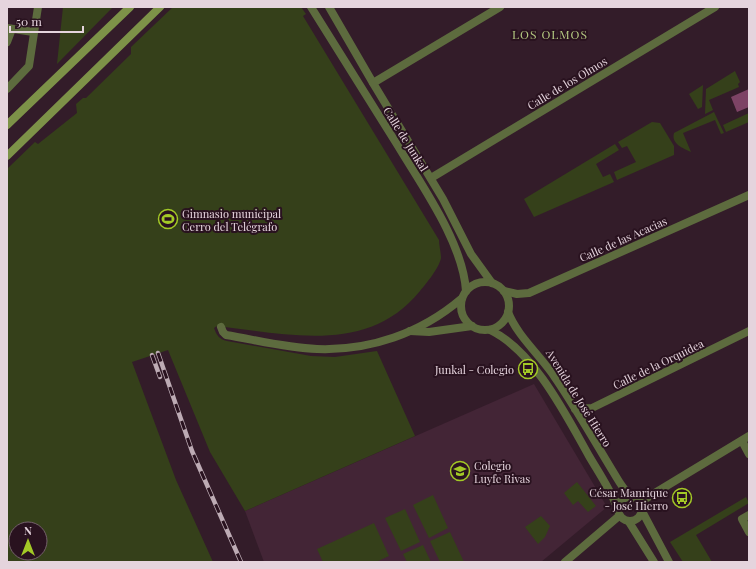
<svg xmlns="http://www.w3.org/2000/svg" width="756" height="569" font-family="'Playfair Display',serif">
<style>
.built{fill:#432536}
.green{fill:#35401a;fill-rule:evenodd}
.water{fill:#7d4365}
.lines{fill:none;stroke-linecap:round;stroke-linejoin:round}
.street{stroke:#5d6b3e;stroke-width:8}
.secondary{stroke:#7d9248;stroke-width:8}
.rail-casing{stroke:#bdabb4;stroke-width:4.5}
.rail{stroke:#29121f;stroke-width:3;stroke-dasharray:9;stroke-linecap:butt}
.labels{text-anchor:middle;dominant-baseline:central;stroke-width:4;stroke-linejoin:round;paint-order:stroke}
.street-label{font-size:11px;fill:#e5d4dd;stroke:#29121f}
.poi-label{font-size:11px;fill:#e5d4dd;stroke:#29121f;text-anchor:start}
.neighbourhood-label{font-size:12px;letter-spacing:1px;fill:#b5cb82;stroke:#29121f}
</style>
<rect width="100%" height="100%" fill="#331c29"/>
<polygon class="built" points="534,384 607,507 541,562 264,562 245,511"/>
<g class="green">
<polygon points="63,7 113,7 57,64"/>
<path d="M173 7H301L306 14 303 16 439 240C439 245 441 253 441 258 439 268 426 284 420 291 368 355 288 334 217 326L214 328C217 336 219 339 227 341L311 356 335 357 377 351 415 436 245 511 210 452 168 350 132 362 176 480 213 562H7V169L35 142 38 144 77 113 76 104 83 98H86L131 54V47ZM16 529H40V553H16Z"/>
<polygon points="735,71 740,82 738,84 739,87 709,100 713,110 705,114 706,89"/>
<polygon points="703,85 702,107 698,109 689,94"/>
<path d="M714 112 724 133 721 134 715 120 683 133 691 152C683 148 671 144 674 133Z"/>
<polygon points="749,113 749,122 726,132 723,125"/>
<polygon points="652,122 660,123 674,146 674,155 617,180 614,172 636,162 627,146 622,148 618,142"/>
<polygon points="615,144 619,150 596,164 603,177 610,174 614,182 534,217 524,199"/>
<polygon points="577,482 596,506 588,512 578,501 573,505 564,493"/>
<polygon points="433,495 448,528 429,538 413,505"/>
<polygon points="746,497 749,503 696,535 712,562 683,562 670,542"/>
<polygon points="405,509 420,542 401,551 385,518"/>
<polygon points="541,516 550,526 545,537 538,544 525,527"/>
<polygon points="374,523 389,556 376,562 323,562 317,549"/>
<polygon points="450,532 464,562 440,562 430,541"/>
<polygon points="423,545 431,562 407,562 403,554"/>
</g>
<polygon class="water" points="749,89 749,107 737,112 731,97"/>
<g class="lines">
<g class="street">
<path d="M311 7C340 53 369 100 398 146 422 186 463 243 466 291"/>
<polyline points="329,7 373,83 443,199 471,254 492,283"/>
<polyline points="7,28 33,32"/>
<polyline points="7,42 12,29"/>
<polyline points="373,83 500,7"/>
<polyline points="7,89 29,66 38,7"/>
<polyline points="431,178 715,7"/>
<circle cx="485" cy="306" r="24"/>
<polyline points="504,291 517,294 529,293 749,195"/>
<path d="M508 312C517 336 542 357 556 379 579 413 599 449 620 483L630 497"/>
<path d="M221 327 223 332 226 335C256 340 287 348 317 349 370 351 421 333 461 299"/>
<path d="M490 330C534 351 566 415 589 456 599 473 610 489 617 507"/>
<polyline points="410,331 429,332 472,326"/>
<polyline points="575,409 592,408 749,331"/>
<polyline points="742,441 749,454"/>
<circle cx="630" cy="509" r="12"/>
<polyline points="640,502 749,436"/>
<polyline points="642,511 669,562"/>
<polyline points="749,515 742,519 749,532"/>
<polyline points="629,522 654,562"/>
<polyline points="565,562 619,516"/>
</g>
<g class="secondary">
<polyline points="7,125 130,7"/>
<polyline points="7,156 160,7"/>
</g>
<g class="rail-casing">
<g id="rail">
<polyline points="158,353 192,451 241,562"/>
<polyline points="152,355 160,377"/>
</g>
</g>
<use href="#rail" class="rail"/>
</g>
<defs>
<g id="stadium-ring" transform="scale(1)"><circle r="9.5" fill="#29121f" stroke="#a3c926" stroke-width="1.5"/><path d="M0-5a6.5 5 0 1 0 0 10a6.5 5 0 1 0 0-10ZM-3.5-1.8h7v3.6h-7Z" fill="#a3c926"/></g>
<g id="bus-ring" transform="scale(1)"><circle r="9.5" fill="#29121f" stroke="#a3c926" stroke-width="1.5"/><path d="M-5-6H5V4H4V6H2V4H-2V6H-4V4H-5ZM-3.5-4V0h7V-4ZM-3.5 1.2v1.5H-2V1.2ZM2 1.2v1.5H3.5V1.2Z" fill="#a3c926"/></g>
<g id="school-ring" transform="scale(1)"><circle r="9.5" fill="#29121f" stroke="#a3c926" stroke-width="1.5"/><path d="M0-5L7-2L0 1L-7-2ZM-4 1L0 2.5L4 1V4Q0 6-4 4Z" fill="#a3c926"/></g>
</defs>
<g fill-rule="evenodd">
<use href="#stadium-ring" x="168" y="219"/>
<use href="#bus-ring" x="528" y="369"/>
<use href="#school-ring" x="460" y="471"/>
<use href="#bus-ring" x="682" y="498"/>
</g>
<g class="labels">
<g class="street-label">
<text transform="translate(567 83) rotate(-31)">Calle de los Olmos</text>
<text transform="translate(406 139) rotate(58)">Calle de Junkal</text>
<text transform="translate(623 239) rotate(-24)">Calle de las Acacias</text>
<text transform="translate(658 364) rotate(-26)">Calle de la Orquidea</text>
<text transform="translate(579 398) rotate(58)">Avenida de José Hierro</text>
</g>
<g class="poi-label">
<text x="182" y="213">Gimnasio municipal<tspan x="182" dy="13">Cerro del Telégrafo</tspan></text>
<text x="514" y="369" text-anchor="end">Junkal - Colegio</text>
<text x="474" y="465">Colegio<tspan x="474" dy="13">Luyfe Rivas</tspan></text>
<text x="668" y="492" text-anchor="end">César Manrique<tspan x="668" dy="13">- José Hierro</tspan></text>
</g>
<g class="neighbourhood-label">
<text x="550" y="34">LOS OLMOS</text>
</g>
</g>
<rect width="756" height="569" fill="none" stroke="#e5d4dd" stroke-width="16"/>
<g transform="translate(28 541)"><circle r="19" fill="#29121f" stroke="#74606b"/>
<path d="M0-3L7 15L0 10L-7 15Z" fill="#a3c926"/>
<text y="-6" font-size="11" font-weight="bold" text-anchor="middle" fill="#e5d4dd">N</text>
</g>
<path d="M10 26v6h73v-6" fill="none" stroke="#e5d4dd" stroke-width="2"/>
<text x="16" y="26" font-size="12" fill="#e5d4dd" stroke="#29121f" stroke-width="3" paint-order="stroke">50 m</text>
</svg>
